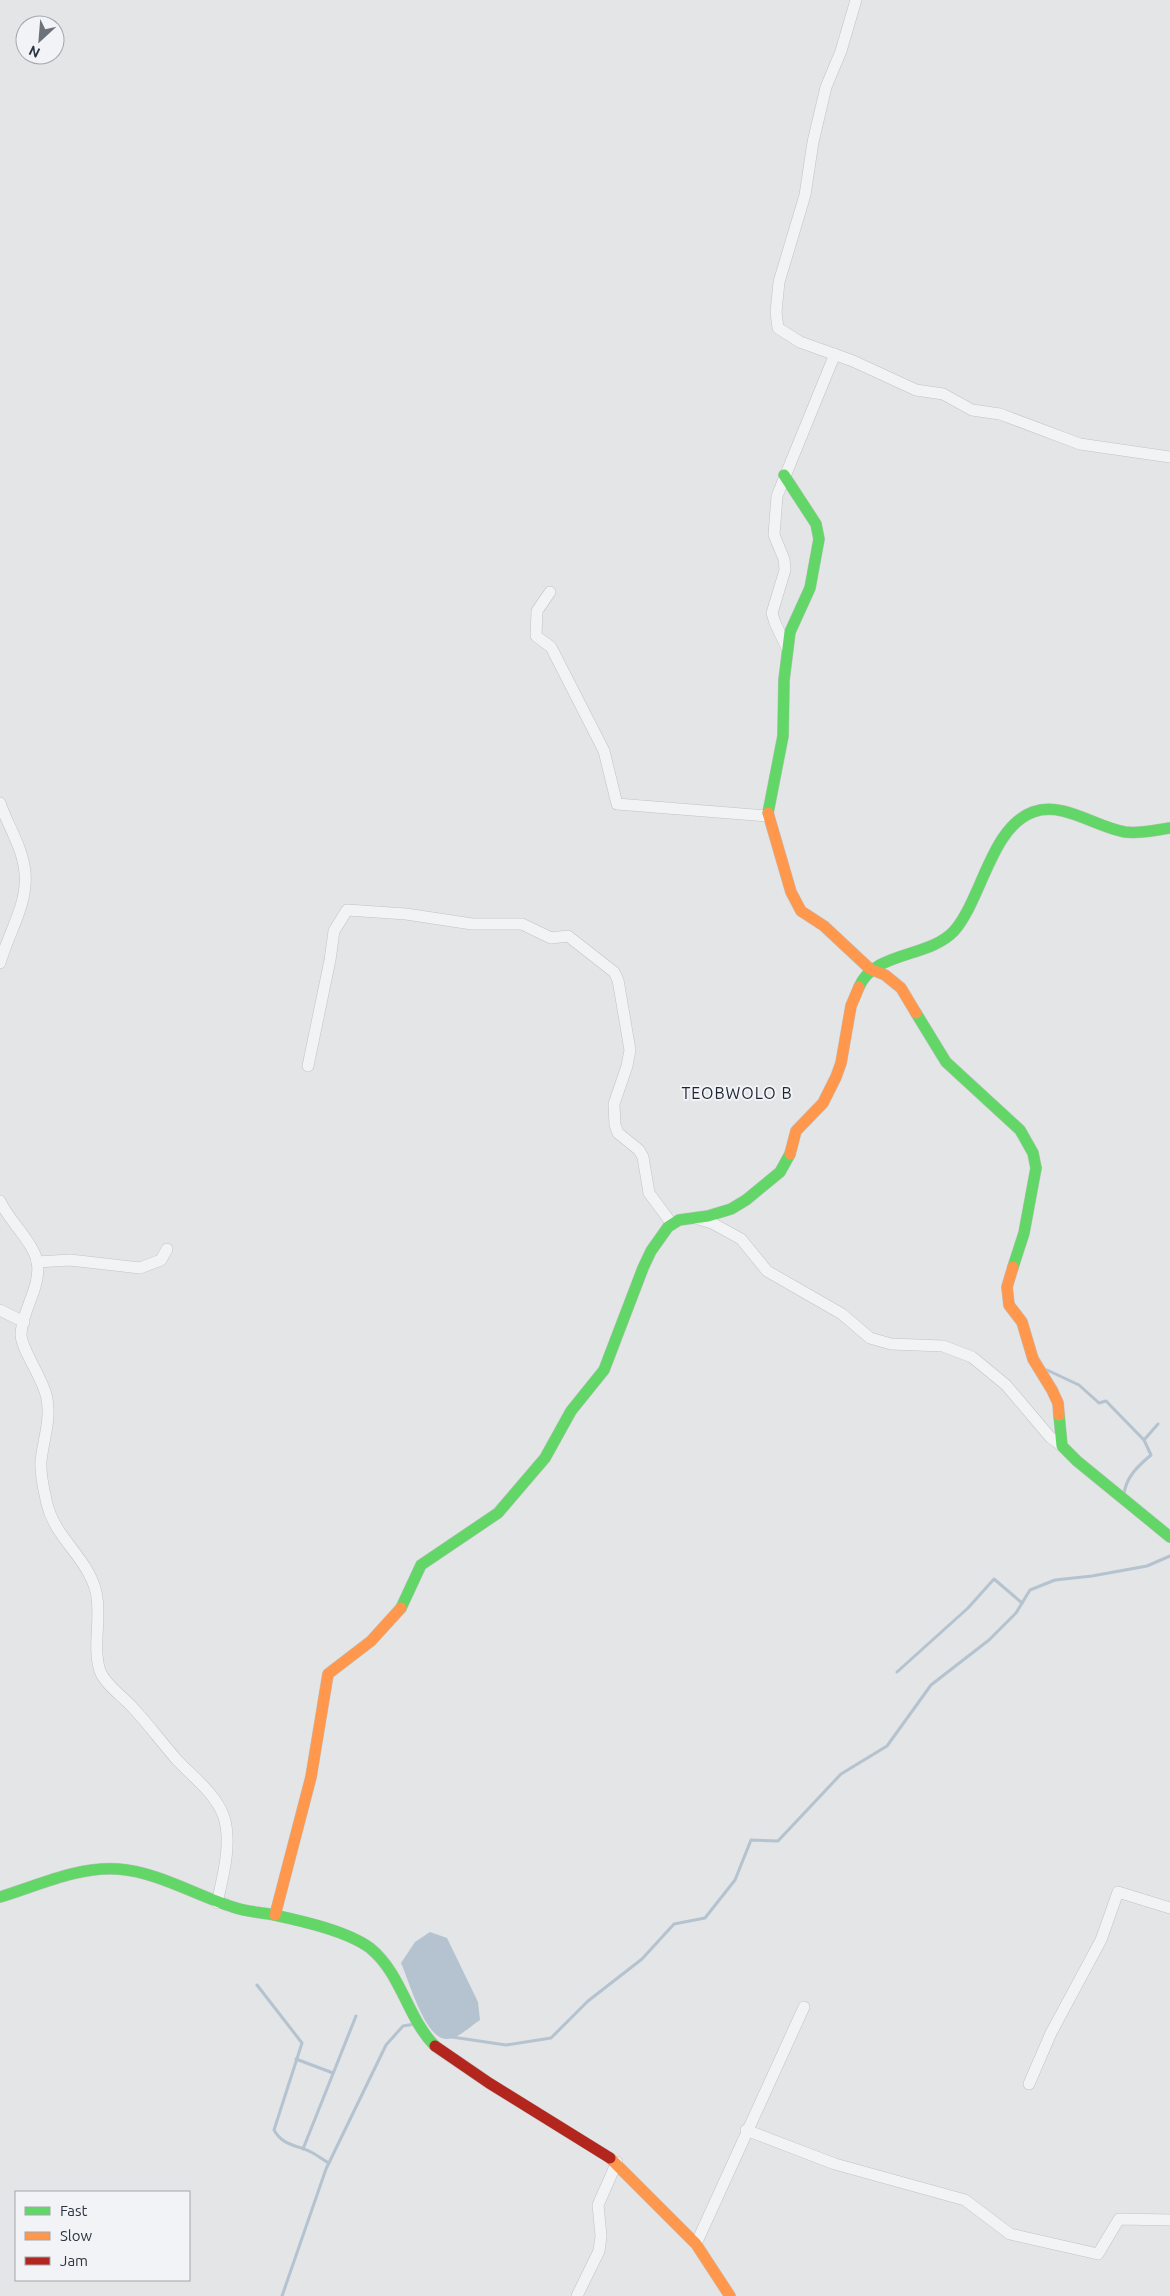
<svg xmlns="http://www.w3.org/2000/svg" width="1170" height="2296" font-family="Ubuntu,sans-serif">
<style>
.water{fill:#b4c3cf}
.lines{fill:none;stroke-linecap:round;stroke-linejoin:round}
.stream{stroke:#b4c3cf;stroke-width:3}
.street-casing{stroke:#c1c3c5;stroke-width:12}
.fast-casing{stroke:#c1c3c5;stroke-width:12}
.slow-casing{stroke:#c1c3c5;stroke-width:12}
.jam-casing{stroke:#c1c3c5;stroke-width:12}
.street{stroke:#f2f3f4;stroke-width:11}
.fast{stroke:#63d668;stroke-width:11}
.slow{stroke:#ff974d;stroke-width:11}
.jam{stroke:#b3261e;stroke-width:11}
.labels{text-anchor:middle;dominant-baseline:central;stroke-width:4;stroke-linejoin:round;paint-order:stroke}
.quarter-label{font-size:16px;letter-spacing:1px;fill:#1d2530;stroke:#f1f3f6}
</style>
<rect width="100%" height="100%" fill="#e3e5e7"/>
<path class="water" d="M430 1932 447 1938 478 2002 480 2020C472 2025 458 2039 447 2039 425 2040 409 1980 401 1963L415 1942Z"/>
<g class="lines">
<g class="stream">
<path d="M1047 1370 1079 1385 1099 1403 1106 1401 1144 1440 1151 1455C1138 1466 1126 1477 1124 1494"/>
<polyline points="1144,1440 1158,1424"/>
<polyline points="897,1672 968,1608 994,1579 1022,1603"/>
<path d="M257 1985 302 2043 274 2130C283 2146 297 2145 311 2152 317 2155 323 2160 329 2163"/>
<polyline points="452,2037 506,2045 551,2038 588,2001 642,1959 674,1924 705,1918 735,1880 751,1840 778,1841 841,1774 887,1746 931,1685 989,1640 1016,1613 1030,1590 1055,1580 1092,1576 1147,1566 1170,1556"/>
<polyline points="296,2059 333,2073"/>
<polyline points="303,2149 356,2016"/>
<polyline points="282,2296 326,2169 386,2045 403,2026 415,2024"/>
</g>
<g class="street-casing">
<g id="street">
<polyline points="856,0 841,51 826,87 813,142 805,195 779,282 776,312 778,328 800,342 853,361 916,390 943,394 972,410 1000,414 1080,444 1170,457"/>
<polyline points="550,592 537,611 536,636 551,647 604,751 617,804 767,816"/>
<polyline points="787,648 775,623 772,613 785,570 784,559 774,535 777,496 835,354"/>
<path d="M0 803C8 826 23 848 25 873 28 904 8 934 0 963"/>
<polyline points="308,1066 330,960 334,931 347,910 406,914 472,924 522,924 551,938 568,936 614,972 618,980 630,1050 627,1066 614,1104 615,1125 618,1133 639,1150 643,1157 649,1193 672,1224"/>
<path d="M0 1201C9 1221 33 1242 37 1261 42 1286 22 1310 21 1334 21 1350 44 1379 47 1399 51 1420 43 1441 41 1461 40 1475 44 1491 47 1504 55 1538 88 1558 96 1592 102 1617 92 1647 100 1671 106 1686 124 1697 134 1709 149 1725 162 1743 177 1760 193 1777 216 1794 224 1817 232 1844 223 1876 217 1903"/>
<polyline points="698,1219 712,1223 741,1239 767,1271 842,1314 870,1338 891,1344 943,1346 972,1357 1006,1385 1050,1437 1062,1446"/>
<polyline points="37,1262 70,1260 140,1268 161,1260 167,1249"/>
<polyline points="0,1310 24,1322"/>
<polyline points="1029,2084 1051,2033 1101,1940 1118,1892 1170,1908"/>
<polyline points="746,2130 835,2164 965,2200 1010,2234 1098,2254 1119,2219 1170,2220"/>
<polyline points="696,2244 804,2007"/>
<polyline points="577,2296 599,2251 601,2236 598,2205 617,2162"/>
</g>
</g>
<g class="fast-casing">
<g id="fast">
<polyline points="768,813 783,736 784,680 790,632 810,588 819,539 816,524 784,475"/>
<path d="M859 987C874 951 929 958 954 931 982 899 991 827 1033 812 1063 801 1095 827 1125 832 1140 834 1155 830 1170 828"/>
<polyline points="916,1013 946,1062 1020,1130 1033,1153 1036,1168 1024,1233 1013,1267"/>
<polyline points="1059,1415 1062,1446 1077,1461 1170,1537"/>
<polyline points="401,1608 421,1565 498,1513 545,1458 571,1411 604,1370 643,1268 651,1251 668,1227 679,1220 708,1216 731,1209 746,1200 780,1172 790,1154"/>
<path d="M0 1897C37 1886 78 1866 118 1869 158 1872 195 1895 233 1907 246 1912 260 1912 274 1915 302 1921 347 1931 370 1948 402 1974 407 2018 435 2046"/>
</g>
</g>
<g class="slow-casing">
<g id="slow">
<polyline points="768,813 791,892 801,911 824,926 870,969 885,975 901,988 916,1013"/>
<polyline points="790,1154 796,1131 823,1103 836,1077 841,1063 851,1006 859,987"/>
<polyline points="1013,1267 1007,1287 1009,1305 1022,1322 1033,1359 1052,1390 1058,1403 1059,1415"/>
<polyline points="275,1915 311,1777 328,1674 371,1641 401,1608"/>
<polyline points="610,2158 696,2244 730,2296"/>
</g>
</g>
<g class="jam-casing">
<polyline id="jam" points="435,2046 489,2083 610,2158"/>
</g>
<use href="#street" class="street"/>
<use href="#fast" class="fast"/>
<use href="#slow" class="slow"/>
<use href="#jam" class="jam"/>
</g>
<g class="labels">
<g class="quarter-label">
<text x="737" y="1093">TEOBWOLO B</text>
</g>
</g>
<rect x="15" y="2191" width="175" height="90" fill="#f1f3f6" stroke="#a2a7ad"/>
<rect x="25" y="2207" width="25" height="8" fill="#63d668" stroke="#a2a7ad"/>
<text x="60" y="2216" font-size="15" fill="#2b343f">Fast</text>
<rect x="25" y="2232" width="25" height="8" fill="#ff974d" stroke="#a2a7ad"/>
<text x="60" y="2241" font-size="15" fill="#2b343f">Slow</text>
<rect x="25" y="2257" width="25" height="8" fill="#b3261e" stroke="#a2a7ad"/>
<text x="60" y="2266" font-size="15" fill="#2b343f">Jam</text>
<g transform="translate(40 40) rotate(206)"><circle r="24" fill="#f1f3f6" stroke="#a2a7ad"/>
<path d="M0-4L9 19L0 12L-9 19Z" fill="#6b727a"/>
<text y="-8" font-size="14" font-weight="bold" text-anchor="middle" fill="#2b343f">N</text>
</g>
</svg>
